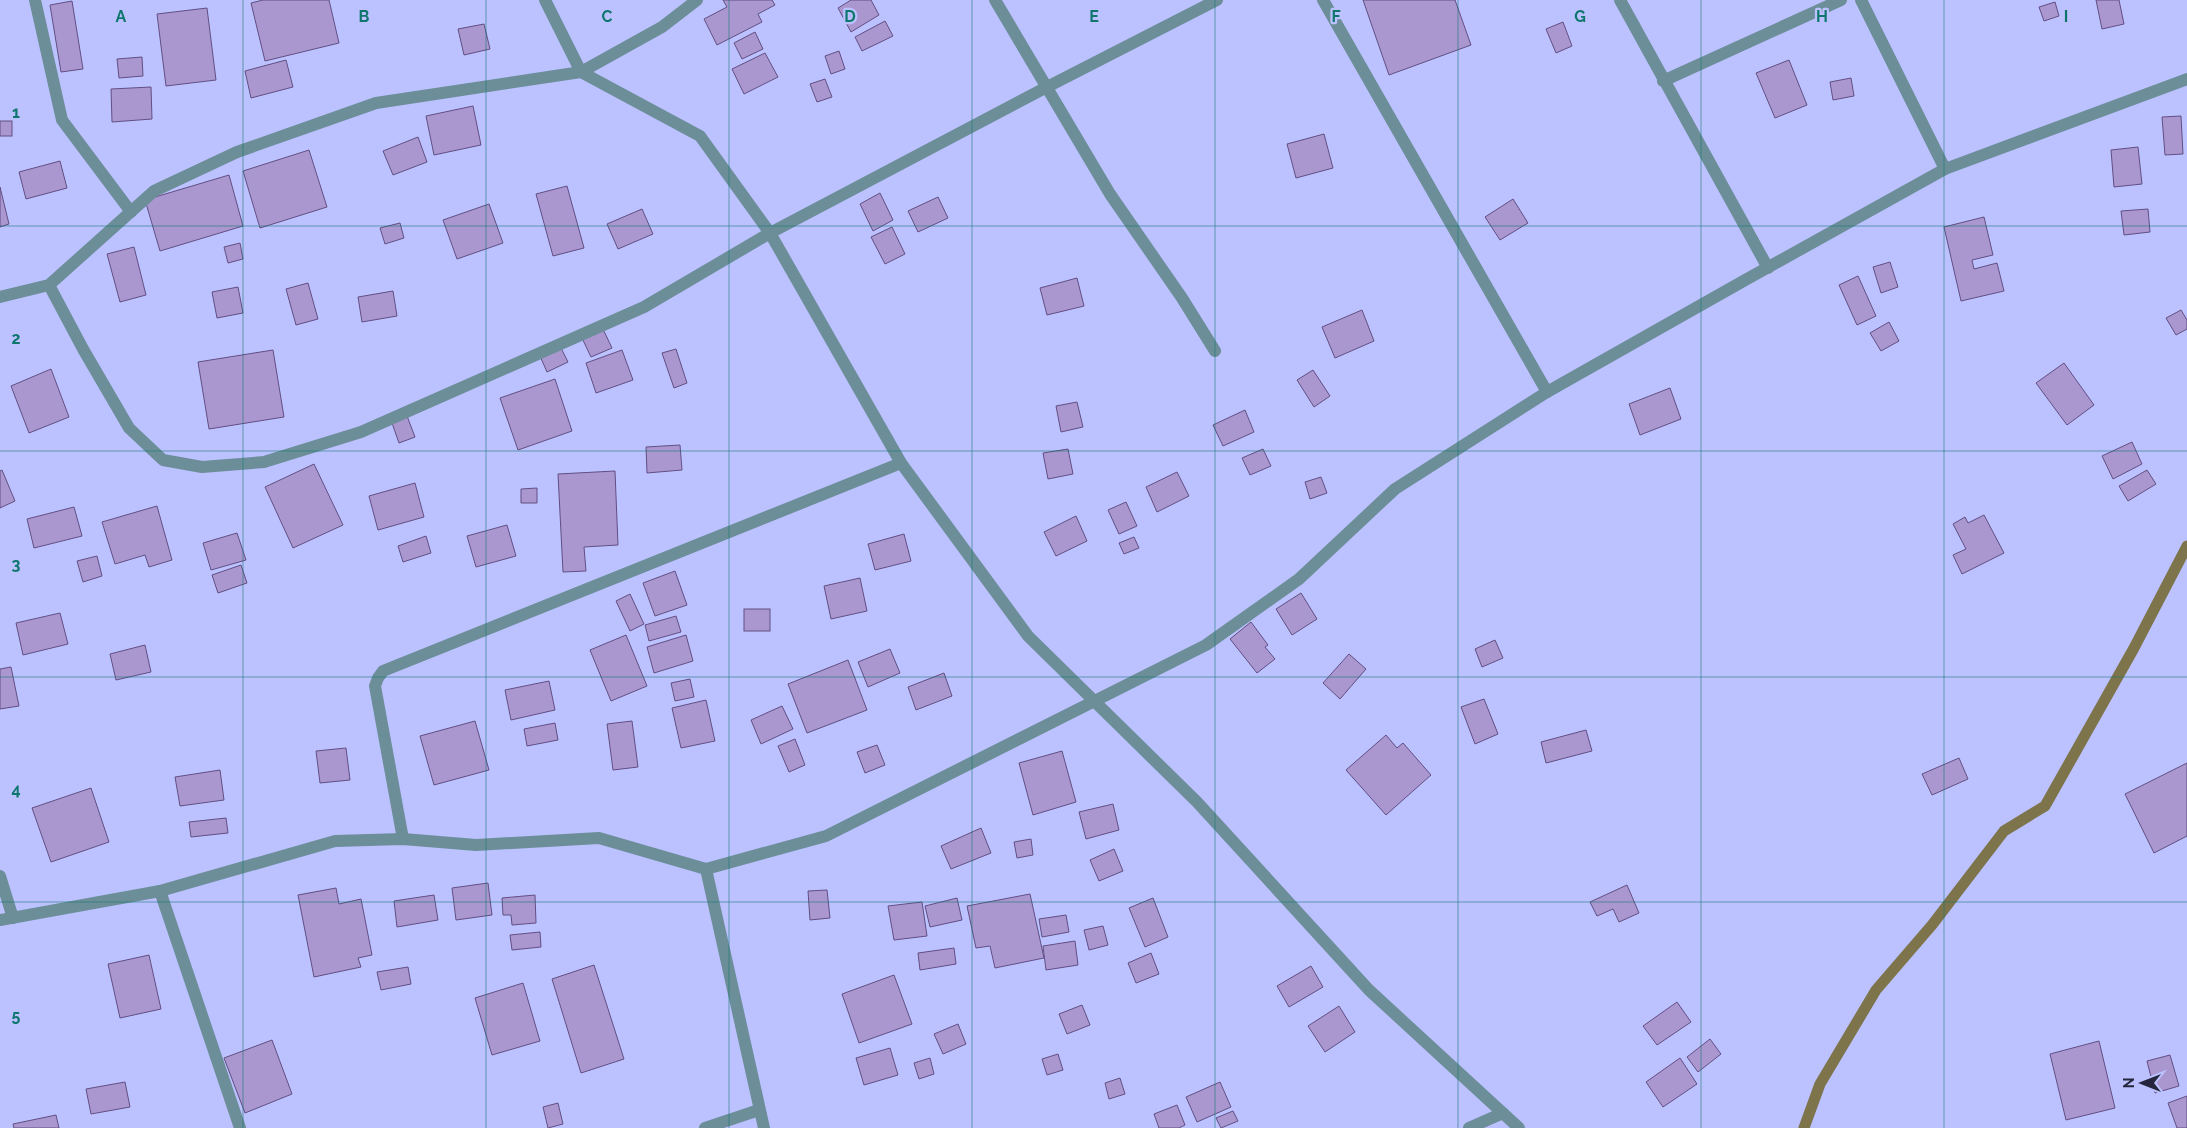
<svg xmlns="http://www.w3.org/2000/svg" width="2187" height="1128" font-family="Raleway,sans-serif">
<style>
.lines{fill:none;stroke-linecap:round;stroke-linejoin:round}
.stream{stroke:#7d744b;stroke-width:11}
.building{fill:#aa97d0;stroke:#614f83}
.street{stroke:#6c8e99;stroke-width:12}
.grid{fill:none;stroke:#0f766e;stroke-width:1;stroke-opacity:0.55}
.grid-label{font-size:16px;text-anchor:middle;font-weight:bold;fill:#0f766e;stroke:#bcc2ff;stroke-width:4.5;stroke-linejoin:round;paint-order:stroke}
</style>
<rect width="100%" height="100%" fill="#bcc2ff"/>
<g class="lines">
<polyline class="stream" points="1804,1128 1820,1084 1876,990 1932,925 2004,831 2045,806 2134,648 2187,546"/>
</g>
<g class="building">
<polygon points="263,0 329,0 339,43 265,61 251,3"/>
<polygon points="723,0 772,0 775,5 758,14 762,22 717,45 704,19 727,7"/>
<polygon points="851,0 871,0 879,15 851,32 838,8"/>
<polygon points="1363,0 1455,0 1471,45 1389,75"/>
<polygon points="2096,0 2119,0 2124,24 2102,29"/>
<polygon points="72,1 83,69 61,72 50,5"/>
<polygon points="2055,2 2059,16 2044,21 2039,7"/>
<polygon points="207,8 216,80 166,86 157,14"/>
<polygon points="885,21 893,36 862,51 855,37"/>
<polygon points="1563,22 1572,46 1556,53 1546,29"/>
<polygon points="484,24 490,49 464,55 458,29"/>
<polygon points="755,32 763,49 742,59 734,43"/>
<polygon points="839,51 845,69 831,74 825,56"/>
<polygon points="765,53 778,77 744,94 732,69"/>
<polygon points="142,57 143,76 119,78 117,59"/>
<polygon points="286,60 293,87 251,98 245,71"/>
<polygon points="1789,60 1807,105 1775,118 1756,73"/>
<polygon points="1851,78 1854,96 1833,100 1830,82"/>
<polygon points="825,79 832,97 817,102 810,84"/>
<polygon points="151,87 152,119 112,122 111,89"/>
<polygon points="473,106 481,145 434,155 426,116"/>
<polygon points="2181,116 2183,154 2165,155 2162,117"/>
<rect x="0" y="121" width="12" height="15"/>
<polygon points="1324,134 1333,168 1296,178 1287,144"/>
<polygon points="418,137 427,162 393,175 383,151"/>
<polygon points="2138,147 2142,184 2114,187 2111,150"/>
<polygon points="309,150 327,207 260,228 243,171"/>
<polygon points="60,161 67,188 26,199 19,172"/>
<polygon points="229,175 243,226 160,251 145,200"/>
<polygon points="567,186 584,248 553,256 536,194"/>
<polygon points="0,187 9,224 0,227"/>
<polygon points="880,193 893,220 873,231 860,204"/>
<polygon points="938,197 948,218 918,232 908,211"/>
<polygon points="1513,199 1528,223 1500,240 1485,217"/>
<polygon points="489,204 503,243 457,259 443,220"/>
<polygon points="642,209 653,234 618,249 607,224"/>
<polygon points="2148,209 2150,232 2124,235 2121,211"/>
<polygon points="1984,217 1993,255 1972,260 1974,269 1997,263 2004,291 1961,301 1944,227"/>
<polygon points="400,223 404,238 385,244 380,228"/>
<polygon points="892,227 905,254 885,264 871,237"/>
<polygon points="240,243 243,259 228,263 224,247"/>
<polygon points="134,247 146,295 120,302 107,254"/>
<polygon points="1890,262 1898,287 1881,293 1873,267"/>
<polygon points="1858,276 1876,316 1857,325 1839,285"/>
<polygon points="1077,278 1084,306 1047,315 1040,288"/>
<polygon points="308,283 318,319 296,325 286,289"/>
<polygon points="238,287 243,313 217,318 212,292"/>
<polygon points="393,291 397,316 362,322 358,297"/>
<polygon points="1362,310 1374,341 1335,358 1322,327"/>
<polygon points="2181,310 2187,320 2187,329 2176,335 2166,318"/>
<polygon points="1889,322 1899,341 1881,351 1870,333"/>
<polygon points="602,327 612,348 591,357 581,336"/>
<polygon points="560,346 568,362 547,372 540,356"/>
<polygon points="676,349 687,383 674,388 662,353"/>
<polygon points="273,350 284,417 209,429 198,362"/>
<polygon points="622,350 633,380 596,393 586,363"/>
<polygon points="2064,363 2094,405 2067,425 2036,383"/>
<polygon points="51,369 69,417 29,433 11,386"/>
<polygon points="1313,370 1330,396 1314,407 1297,380"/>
<polygon points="555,379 572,431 518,450 500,398"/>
<polygon points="1670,388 1681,419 1640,435 1629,404"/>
<polygon points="1077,402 1083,427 1061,432 1056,406"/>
<polygon points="1245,410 1254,432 1223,446 1213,425"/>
<polygon points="407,416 415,437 399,443 392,423"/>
<polygon points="2132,442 2142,464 2113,479 2102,456"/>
<polygon points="680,445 682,470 647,473 646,447"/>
<polygon points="1068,449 1073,474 1048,479 1043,453"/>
<polygon points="1263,449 1271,466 1250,475 1242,458"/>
<polygon points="314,464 343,525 293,548 265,487"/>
<polygon points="2,470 15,501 0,508 0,471"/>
<polygon points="2147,470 2156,484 2128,501 2119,486"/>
<polygon points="615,471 618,545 584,547 586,571 563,572 558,474"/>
<polygon points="1177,472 1189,496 1157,512 1146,487"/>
<polygon points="1321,477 1327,493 1310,499 1305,482"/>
<polygon points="415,483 424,517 378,530 369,496"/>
<polygon points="537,488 537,503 521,503 521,489"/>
<polygon points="1126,502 1137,526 1119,534 1108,510"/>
<polygon points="157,506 172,560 149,567 145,555 115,564 102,522"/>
<polygon points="74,507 82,536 34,548 27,519"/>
<polygon points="1984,515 2004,553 1962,574 1953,555 1966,549 1953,524 1965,517 1968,523"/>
<polygon points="1076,516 1087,541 1056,556 1044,532"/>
<polygon points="507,525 516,556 476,567 467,536"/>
<polygon points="237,533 246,560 211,570 203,543"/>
<polygon points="904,534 911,561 875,570 868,544"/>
<polygon points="426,536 431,553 403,562 398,546"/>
<polygon points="1134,537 1139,548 1124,554 1119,543"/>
<polygon points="97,556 102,576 83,582 77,561"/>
<polygon points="241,565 247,583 218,593 212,575"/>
<polygon points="675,571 687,605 655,616 643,583"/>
<polygon points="860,578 867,611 831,619 824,586"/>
<polygon points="1301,593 1317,619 1292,635 1276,609"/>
<polygon points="630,594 644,624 630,631 616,601"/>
<rect x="744" y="609" width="26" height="22"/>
<polygon points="60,613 68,644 23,655 16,623"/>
<polygon points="676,616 681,632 649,641 645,625"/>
<polygon points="1251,622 1268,645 1265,647 1275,659 1257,673 1230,639"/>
<polygon points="626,635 647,686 611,701 590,650"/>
<polygon points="686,635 693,661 654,673 647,647"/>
<polygon points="1495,640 1503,658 1482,667 1475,649"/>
<polygon points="145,645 151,672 116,680 110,654"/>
<polygon points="890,649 900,673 868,687 858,662"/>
<polygon points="1349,654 1366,669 1340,699 1323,683"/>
<polygon points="848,660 867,710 807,733 788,684"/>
<polygon points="11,667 19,706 0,709 0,669"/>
<polygon points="944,673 952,696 916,710 908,687"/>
<polygon points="690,679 694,697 675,701 671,683"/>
<polygon points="549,681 555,710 511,720 505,690"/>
<polygon points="1484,699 1498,734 1475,744 1461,707"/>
<polygon points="706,700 715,741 681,748 672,708"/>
<polygon points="782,706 793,729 761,744 751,720"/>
<polygon points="475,721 489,770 434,785 420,736"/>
<polygon points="632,721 638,767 613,770 607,724"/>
<polygon points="555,723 558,740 527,746 524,729"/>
<polygon points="1586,730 1592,751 1546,763 1541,742"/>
<polygon points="1386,735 1397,748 1403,743 1431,775 1386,815 1346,770"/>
<polygon points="795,739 805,765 789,772 778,746"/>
<polygon points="877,745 885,765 865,773 857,752"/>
<polygon points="346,748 350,780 320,783 316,751"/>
<polygon points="1062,751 1076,802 1033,815 1019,763"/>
<polygon points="1959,758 1968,779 1932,795 1922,774"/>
<polygon points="2187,763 2187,836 2154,853 2125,794"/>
<polygon points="220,770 224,800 180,806 175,777"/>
<polygon points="91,788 109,842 51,862 32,808"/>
<polygon points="1113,804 1119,830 1086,839 1079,812"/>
<polygon points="226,818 228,833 191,837 189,822"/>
<polygon points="981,828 991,853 951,869 941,846"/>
<polygon points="1031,839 1033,855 1017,858 1014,842"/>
<polygon points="1114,849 1123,871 1099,881 1090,860"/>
<polygon points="488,883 492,915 456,920 452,888"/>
<polygon points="1627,885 1639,913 1619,922 1613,909 1597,916 1590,902"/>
<polygon points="336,888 339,904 361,899 372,955 358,958 361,967 314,977 298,895"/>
<polygon points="827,890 830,918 810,920 808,891"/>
<polygon points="1030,894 1044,958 995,968 990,946 976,948 967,906"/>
<polygon points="434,895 438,920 397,927 394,901"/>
<polygon points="535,895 536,923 512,925 511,915 503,915 502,898"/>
<polygon points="957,898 962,920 930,927 925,906"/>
<polygon points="1153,898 1168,937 1145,947 1129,908"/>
<polygon points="922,902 927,936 894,940 888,906"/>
<polygon points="1066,915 1069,932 1042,937 1039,919"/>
<polygon points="1103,926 1108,945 1089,950 1084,930"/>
<polygon points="540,932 541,947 512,950 510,935"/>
<polygon points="1075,941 1078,965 1046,970 1043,946"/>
<polygon points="954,948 956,964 920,970 918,953"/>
<polygon points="1151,953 1159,974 1136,983 1128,963"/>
<polygon points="149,955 161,1009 120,1018 108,964"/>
<polygon points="594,965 624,1059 581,1073 552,979"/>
<polygon points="1311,966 1323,987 1289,1007 1277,986"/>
<polygon points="408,967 411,984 381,990 377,972"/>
<polygon points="894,975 912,1024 859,1043 842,994"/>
<polygon points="523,983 540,1041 492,1055 475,998"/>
<polygon points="1677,1002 1691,1022 1657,1045 1643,1026"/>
<polygon points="1082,1005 1090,1025 1067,1034 1059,1014"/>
<polygon points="1339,1006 1355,1032 1325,1052 1308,1026"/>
<polygon points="958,1024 966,1044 943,1054 934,1034"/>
<polygon points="1710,1039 1721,1054 1698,1072 1687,1057"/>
<polygon points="272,1040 292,1094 245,1113 224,1058"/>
<polygon points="2099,1041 2115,1108 2066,1120 2050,1054"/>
<polygon points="890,1048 898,1075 864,1085 856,1058"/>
<polygon points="1058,1054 1063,1070 1047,1075 1042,1059"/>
<polygon points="2170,1055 2179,1086 2155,1093 2147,1061"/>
<polygon points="930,1058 934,1074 919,1079 914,1063"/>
<polygon points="1680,1058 1697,1084 1663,1107 1646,1082"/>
<polygon points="1120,1078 1125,1094 1109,1099 1105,1083"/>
<polygon points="125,1082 130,1107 91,1114 86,1089"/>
<polygon points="1220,1082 1231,1107 1197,1122 1186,1097"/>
<polygon points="2187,1096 2187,1128 2177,1128 2168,1103"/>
<polygon points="558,1103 563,1124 548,1128 543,1107"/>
<polygon points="1177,1105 1185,1125 1179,1128 1159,1128 1154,1114"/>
<polygon points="1233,1111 1238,1121 1221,1128 1216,1118"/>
<polygon points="56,1115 59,1128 14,1128 13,1124"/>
</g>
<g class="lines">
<g class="street">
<polyline points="35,0 62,120 131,212"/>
<polyline points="545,0 581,72 700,136 770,233 901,463 1028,636 1197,802 1369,990 1519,1128"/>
<polyline points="995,0 1110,194 1182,298 1215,351"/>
<polyline points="1323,0 1547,392"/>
<polyline points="1620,0 1768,268"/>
<polyline points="1861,0 1945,169"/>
<polyline points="1663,81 1841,0"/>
<polyline points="49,285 83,349 129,428 163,460 202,467 264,462 361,432 644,307 770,233 1047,87 1217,0"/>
<polyline points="0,297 49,285 154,191 237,152 376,103 581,72 662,27 697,0"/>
<polyline points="403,839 375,686 378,678 383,671 901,463"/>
<polyline points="706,869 764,1128"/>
<polyline points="0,876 13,918"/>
<polyline points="160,891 240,1128"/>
<polyline points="0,920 160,891 335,841 403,839 476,845 599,838 706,869 826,836 1206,645 1299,579 1395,489 1547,392 1747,279 1945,169 2187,79"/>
<polyline points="705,1128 759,1110"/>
<polyline points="1469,1128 1503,1113"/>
</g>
</g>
<path class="grid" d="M243 0V1128M486 0V1128M729 0V1128M972 0V1128M1215 0V1128M1458 0V1128M1701 0V1128M1944 0V1128M0 226H2187M0 451H2187M0 677H2187M0 902H2187"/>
<g class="grid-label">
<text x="121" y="22">A</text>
<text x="364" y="22">B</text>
<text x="607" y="22">C</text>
<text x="850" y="22">D</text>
<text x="1094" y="22">E</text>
<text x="1336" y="22">F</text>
<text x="1580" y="22">G</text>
<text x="1822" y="22">H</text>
<text x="2066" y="22">I</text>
<text x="16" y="118">1</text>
<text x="16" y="344">2</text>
<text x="16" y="570">3</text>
<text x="16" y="795">4</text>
<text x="16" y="1021">5</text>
</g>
<g transform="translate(2142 1083) rotate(270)" stroke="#bcc2ff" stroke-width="4" paint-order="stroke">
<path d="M0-4L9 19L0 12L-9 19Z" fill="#24263d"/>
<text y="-8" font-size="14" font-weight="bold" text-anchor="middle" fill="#24263d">N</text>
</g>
</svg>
